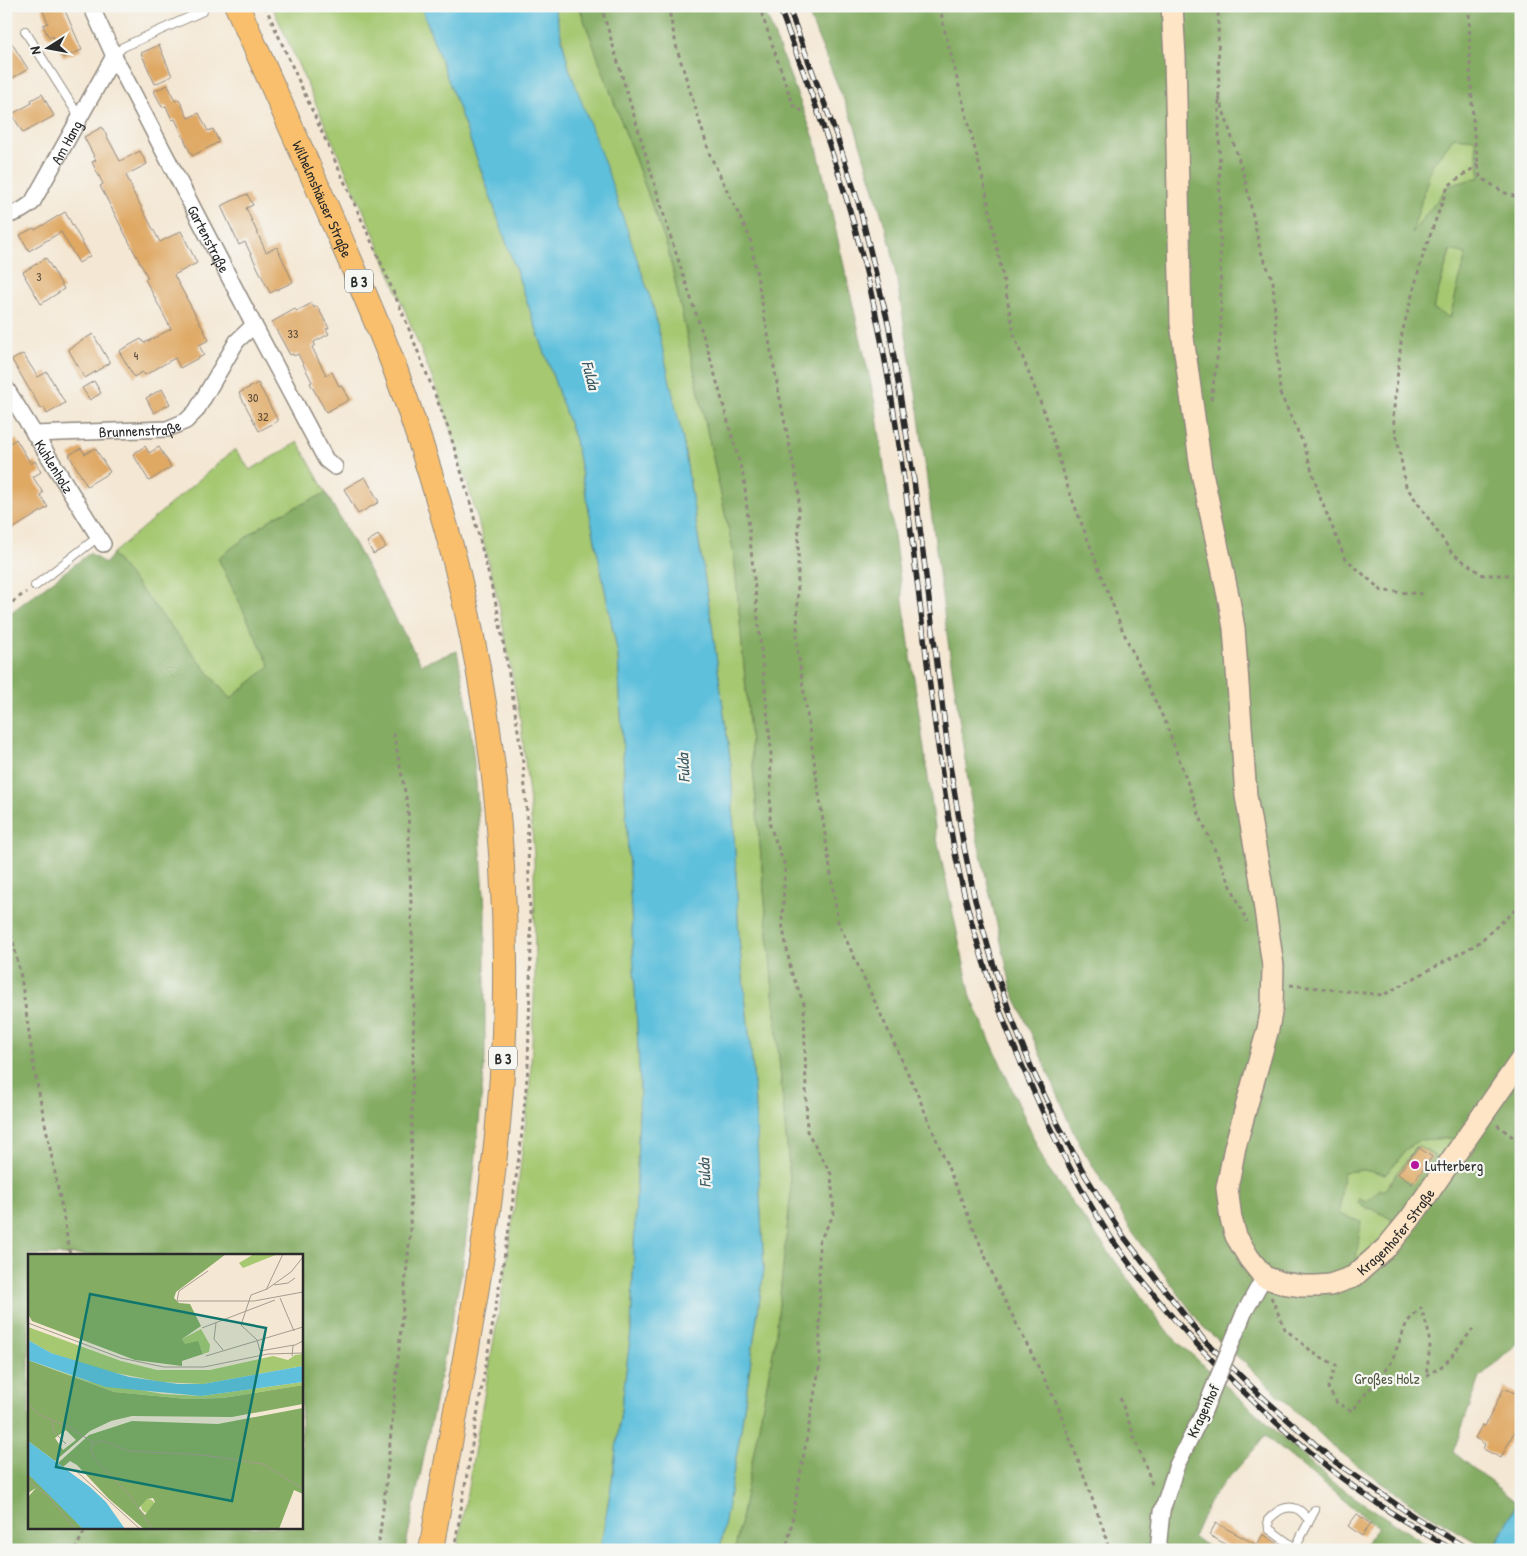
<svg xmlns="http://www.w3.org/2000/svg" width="1527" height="1556" font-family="'Patrick Hand',sans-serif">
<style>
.green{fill:#a5c871;stroke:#687a4e}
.forest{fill:#84ac63;stroke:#586c47;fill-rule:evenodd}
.water{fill:#5ec0dc;stroke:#447684}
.building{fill:#dfa863}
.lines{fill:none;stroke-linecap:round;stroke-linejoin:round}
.lane-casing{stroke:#90897f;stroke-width:10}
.street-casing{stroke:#90897f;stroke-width:18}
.secondary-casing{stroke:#90897f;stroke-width:24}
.primary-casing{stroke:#90897f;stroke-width:26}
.path{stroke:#90897f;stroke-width:3;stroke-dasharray:4 4;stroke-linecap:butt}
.lane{stroke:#fff;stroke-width:8}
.street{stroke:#fff;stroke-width:15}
.secondary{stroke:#fde5c5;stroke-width:21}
.primary{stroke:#f9bf6d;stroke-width:24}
.rail-casing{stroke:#2b2b2b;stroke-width:5.5}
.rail{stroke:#f6f6f2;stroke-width:4;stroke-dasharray:11;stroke-linecap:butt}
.street-bridge-casing{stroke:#90897f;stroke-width:18;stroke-linecap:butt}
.street-bridge{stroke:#fff;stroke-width:15}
.poi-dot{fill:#b5179e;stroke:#f6f6f2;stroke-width:2}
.labels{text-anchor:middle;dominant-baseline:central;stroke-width:4.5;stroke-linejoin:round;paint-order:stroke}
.number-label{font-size:12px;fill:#584a39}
.shield{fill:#f6f6f2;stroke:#686867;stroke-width:1}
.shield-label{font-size:14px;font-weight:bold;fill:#2b2b2b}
.street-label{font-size:15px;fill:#2b2b2b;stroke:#f6f6f2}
.poi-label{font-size:15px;fill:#2b2b2b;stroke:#f6f6f2;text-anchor:start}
.park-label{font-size:15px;fill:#505a40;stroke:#f6f6f2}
.water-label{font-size:16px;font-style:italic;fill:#3a5860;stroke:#f6f6f2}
.inset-road{fill:none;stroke:#a49c90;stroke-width:1}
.view{fill:#0f766e;fill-opacity:0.15;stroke:#0f766e;stroke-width:2.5}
.inset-edge{fill:none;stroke:#2b2b2b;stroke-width:2.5}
</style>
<rect width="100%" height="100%" fill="#f6f6f2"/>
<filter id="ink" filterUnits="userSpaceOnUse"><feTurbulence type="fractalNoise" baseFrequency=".02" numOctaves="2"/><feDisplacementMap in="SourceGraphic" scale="10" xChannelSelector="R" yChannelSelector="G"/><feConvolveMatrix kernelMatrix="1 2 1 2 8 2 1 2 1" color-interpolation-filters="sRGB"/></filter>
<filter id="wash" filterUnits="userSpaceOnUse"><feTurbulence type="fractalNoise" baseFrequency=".0096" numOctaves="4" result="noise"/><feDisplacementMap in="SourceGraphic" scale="20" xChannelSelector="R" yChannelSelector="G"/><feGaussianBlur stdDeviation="1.12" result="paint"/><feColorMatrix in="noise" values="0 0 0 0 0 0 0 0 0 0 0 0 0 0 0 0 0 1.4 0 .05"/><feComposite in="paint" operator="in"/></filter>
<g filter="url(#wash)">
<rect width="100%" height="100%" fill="#f4e7d3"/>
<g class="green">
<polygon points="272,6 421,6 484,178 575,440 618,655 640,1085 631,1332 612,1481 600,1550 457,1550 501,1299 519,1178 530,1084 535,979 534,855 529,795 520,717 499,605 478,520 445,410 374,234"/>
<polygon points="554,6 579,6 668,249 734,555 791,1192 775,1342 735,1550 720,1550 741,1429 764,1269 753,1071 739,940 731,766 712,625 683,440 569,68"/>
<polygon points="1454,137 1475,139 1480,177 1448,186 1411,235 1432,165"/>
<polygon points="1451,249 1466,254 1450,318 1433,309"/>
<polygon points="298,442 326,493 274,517 218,558 270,666 230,699 112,554 235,449 250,470"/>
<polygon points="1454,1138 1434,1164 1417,1146 1384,1191 1380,1189 1366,1202 1359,1198 1364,1207 1375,1210 1395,1221 1379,1243 1356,1261 1339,1214 1343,1172 1363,1170 1386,1174 1409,1147 1419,1140"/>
</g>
<g class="forest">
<path d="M579 6H763L816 143 875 402 936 834 971 997 1047 1168 1167 1332 1333 1483 1435 1550H1360L1378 1528 1265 1436C1250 1456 1232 1473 1216 1492 1206 1506 1200 1522 1193 1537L1214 1550H735L775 1342 791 1192 734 555 668 249Z"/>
<path d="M805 6H1521V1112L1517 1115 1521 1121V1340L1480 1378 1453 1452 1517 1503 1494 1550H1489L1409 1502 1339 1452 1246 1364 1203 1327 1132 1231 1079 1143 1012 990 975 829 945 620 916 394 891 246 855 127ZM1454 137 1475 139 1480 177 1448 186 1412 233 1432 165ZM1450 250 1466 254 1450 318 1433 309ZM1453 1138 1435 1163V1156L1418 1146 1384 1191 1380 1189 1366 1202 1359 1198 1358 1203 1364 1207 1375 1210 1394 1221 1379 1243 1356 1260 1361 1222 1339 1214 1343 1172 1363 1170 1386 1174 1409 1147 1419 1140Z"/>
<path d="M326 493 421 664 457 651 469 714 476 781 485 909V1060L475 1164 462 1270 405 1550H6V616L90 553 105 564 112 554 230 699 270 666 218 558 274 517ZM29 1255H301V1527H29Z"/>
</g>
<g class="water">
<polygon points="421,6 554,6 569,68 606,167 653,306 683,440 712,625 731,766 739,940 753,1071 764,1269 741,1429 720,1550 600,1550 612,1481 631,1332 640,1086 618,655 575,440 484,178"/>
<polygon points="1521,1496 1521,1550 1494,1550 1517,1503"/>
</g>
<g id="blocks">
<g class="building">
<polygon points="41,6 63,6 82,50 63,58 53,36 49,38 43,25 48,23"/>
<polygon points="6,34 28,69 13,78 6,67"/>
<polygon points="159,45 172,76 155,84 141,53"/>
<polygon points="168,85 175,101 179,99 188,118 199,113 208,131 213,129 219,142 192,156 175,119 172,120 166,106 162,107 154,91"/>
<polygon points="42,94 54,116 23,133 12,114 32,103 31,100"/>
<polygon points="102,127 120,161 140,151 147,164 126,175 133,190 132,190 160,242 181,231 197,263 174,275 209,340 199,345 204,355 180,368 175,358 145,375 142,372 134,377 119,351 141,339 144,343 171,329 145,279 148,278 100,186 103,184 92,162 96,160 84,137"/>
<polygon points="247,194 253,205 246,208 266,252 277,247 293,282 270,293 245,242 239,245 221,206"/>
<polygon points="65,212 90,256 79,263 61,232 29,251 20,235 34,228 35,230"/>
<polygon points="46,258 64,289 41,304 25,277 26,277 23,272"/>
<polygon points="312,303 314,308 317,306 329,328 326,329 329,334 314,342 315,345 312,347 326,375 332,372 339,386 341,385 349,400 326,412 310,383 312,382 298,354 294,356 293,354 290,355 272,322 295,309 297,311"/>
<polygon points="93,334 110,363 85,378 68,349"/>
<polygon points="23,354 38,377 47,372 65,403 47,414 44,407 41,409 12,360"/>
<polygon points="94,381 101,393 90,400 82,388"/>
<polygon points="258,383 278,421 259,431 239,393"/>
<polygon points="162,389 170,404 154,413 146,398"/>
<polygon points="16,439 31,464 35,461 41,472 33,477 43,493 40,495 48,507 6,533 6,446"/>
<polygon points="145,446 149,453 159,447 171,467 149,481 133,454"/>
<polygon points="81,448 85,454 95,448 110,472 87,486 69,455"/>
<polygon points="365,477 379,502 358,514 344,489"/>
<polygon points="378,535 386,547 373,554 367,542"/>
<polygon points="1418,1147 1432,1157 1412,1184 1398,1174"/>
<polygon points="1504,1388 1521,1396 1521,1418 1501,1458 1483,1449 1485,1444 1475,1438 1482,1425 1485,1426"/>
<polygon points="1357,1514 1371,1524 1362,1536 1348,1526"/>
<polygon points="1216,1523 1257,1545 1263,1534 1288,1550 1236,1550 1209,1535"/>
</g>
</g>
</g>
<g filter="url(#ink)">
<use href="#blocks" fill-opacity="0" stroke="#90897f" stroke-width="1"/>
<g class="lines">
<g class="lane-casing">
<g id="lane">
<polyline points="25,31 80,118"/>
<polyline points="114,56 123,47 203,11 201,6"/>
<polyline points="35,586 98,537"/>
<path d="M1295 1548 1269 1529 1268 1520C1276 1512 1285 1504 1297 1509 1302 1511 1306 1517 1309 1520"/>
<polyline points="1294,1550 1315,1510"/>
</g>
</g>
<g class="street-casing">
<g id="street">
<path id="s1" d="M91 6 114 56 254 325 326 460 335 467"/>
<path id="s2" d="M6 215C17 214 24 209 32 203L114 56"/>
<path id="s3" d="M6 388 103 544"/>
<path id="s4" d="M34 434 167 429 186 421 196 411 237 341 254 325"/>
<polyline points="1244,1313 1264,1277"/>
<polyline points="1158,1550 1162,1511 1177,1465 1204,1411"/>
</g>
</g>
<g class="secondary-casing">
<g id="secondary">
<path id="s5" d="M1172 6 1175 57 1181 323 1201 468 1229 600 1234 628 1246 796 1261 881 1273 966 1272 1007 1268 1029 1235 1147 1227 1188 1231 1219 1236 1236 1249 1258 1264 1277 1282 1283 1303 1286H1317L1330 1285 1353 1277 1387 1247 1410 1219 1521 1060"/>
</g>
</g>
<g class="primary-casing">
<g id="primary">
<path id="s6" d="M237 6C265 70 294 133 322 197 347 253 372 309 394 366 418 432 439 498 456 565 496 726 511 893 503 1058 494 1224 459 1387 431 1550"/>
</g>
</g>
<g class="path">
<polyline points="265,6 378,256 405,319 449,430 471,505 497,608 510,680 523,762 527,814 531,944 528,1067 521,1142 508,1235 454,1550"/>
<polyline points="601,6 670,235 708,350 744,479 771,749 770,826 785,866 782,923 791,971 804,1004 807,1131 831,1174 834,1214 819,1242 820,1363 789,1538 785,1550"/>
<polyline points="668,6 677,49 710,155 750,238 779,394 799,492 797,646 838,922 917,1093 998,1287 1058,1406 1104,1531 1109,1550"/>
<polyline points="759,6 793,105 805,113"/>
<polyline points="940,6 944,28 986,192 1015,338 1047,419 1068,488 1122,629 1166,724 1201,819 1247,922"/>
<polyline points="1469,6 1470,68 1474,135 1480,177 1503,192 1521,199"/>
<polyline points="1219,97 1245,179 1260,249 1273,281 1280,393 1304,445 1321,500 1345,558 1382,591 1426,594"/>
<polyline points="1479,164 1448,186 1423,255 1402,333 1393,417 1406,486 1452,553 1483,575 1517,575 1521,571"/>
<polyline points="1211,400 1221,331 1218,6"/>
<polyline points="6,607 26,592"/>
<polyline points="6,911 21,977 34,1068 63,1213 70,1255"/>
<polyline points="1290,985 1383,995 1477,944 1521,905"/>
<polyline points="1497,1125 1521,1143"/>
<polyline points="1271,1297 1285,1329 1315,1354 1336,1365 1328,1388 1337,1403 1352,1411 1391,1363 1407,1322 1421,1308 1428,1330 1430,1347 1426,1376 1445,1364 1473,1329"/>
<polyline points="1120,1398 1153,1487"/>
<polyline points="75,1550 84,1532 85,1527"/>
<polyline points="378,1550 386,1484 410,1234 414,997 408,807 393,731"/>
</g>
<use href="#lane" class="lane"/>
<use href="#street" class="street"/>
<use href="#secondary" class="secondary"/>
<use href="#primary" class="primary"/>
<g class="rail-casing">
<g id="rail">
<path d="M779 6C795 50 812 94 827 138 854 216 874 296 888 377 908 490 919 604 934 717 940 761 946 805 954 848 971 933 997 1012 1033 1090 1056 1143 1083 1197 1116 1245 1165 1315 1224 1376 1288 1433 1302 1444 1314 1456 1328 1467 1367 1499 1410 1525 1453 1550"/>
<polyline points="788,6 837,137 859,205 889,327 914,481 950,766 963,842 975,900 991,957 1012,1019 1032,1069 1058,1124 1085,1175 1124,1237 1203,1339 1259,1394 1334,1461 1413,1516 1470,1550"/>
</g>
</g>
<use href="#rail" class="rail"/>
<g class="street-bridge-casing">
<polyline id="street-bridge" points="1204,1411 1244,1313"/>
</g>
<use href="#street-bridge" class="street-bridge"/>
</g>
</g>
<circle class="poi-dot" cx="1415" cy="1165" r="5"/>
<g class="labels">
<g class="number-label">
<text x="39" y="276">3</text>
<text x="293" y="333">33</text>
<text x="136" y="355">4</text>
<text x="253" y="397">30</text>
<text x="263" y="416">32</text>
</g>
<g class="shield">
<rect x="345" y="269.5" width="28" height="23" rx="4"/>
<rect x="489" y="1046.5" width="28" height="23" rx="4"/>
</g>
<g class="shield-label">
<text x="359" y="281">B 3</text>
<text x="503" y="1058">B 3</text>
</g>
<g class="street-label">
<text stroke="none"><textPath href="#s2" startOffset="99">Am Hang</textPath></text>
<text stroke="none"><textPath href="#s6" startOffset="211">Wilhelmshäuser Straße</textPath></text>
<text stroke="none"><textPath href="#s1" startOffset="261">Gartenstraße</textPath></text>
<text stroke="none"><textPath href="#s4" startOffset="106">Brunnenstraße</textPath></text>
<text stroke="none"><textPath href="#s3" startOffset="92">Kuhlenholz</textPath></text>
<text stroke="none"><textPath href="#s5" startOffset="1448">Kragenhofer Straße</textPath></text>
<text transform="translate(1203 1411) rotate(-65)">Kragenhof</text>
</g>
<g class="poi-label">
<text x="1425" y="1165">Lutterberg</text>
</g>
<g class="park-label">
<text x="1387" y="1378">Großes Holz</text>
</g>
<g class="water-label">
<text transform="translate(591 375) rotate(75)">Fulda</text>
<text transform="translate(683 768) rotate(-93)">Fulda</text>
<text transform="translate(704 1173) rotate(-93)">Fulda</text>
</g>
</g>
<g transform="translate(28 1254)">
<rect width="275" height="275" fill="#f4e7d3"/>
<path d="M226 0H250L215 14 211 9ZM0 73 93 107 129 116H182L245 102 260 106 267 101 275 100V112L175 130 133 128 73 116 23 99 0 86ZM173 75 182 91 181 98 175 100 173 94 156 90 154 85ZM14 111 60 127 135 140 173 142 275 128V131L195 144 159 145 86 138ZM113 252a7 7 0 1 1 14 0a7 7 0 1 1-14 0Z" fill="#a5c871"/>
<path d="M0 0H198L148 38 146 44 151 49 162 50 173 72 154 85 157 90 170 87 175 100 154 107V112L107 106 4 67 0 60ZM0 106 86 138 159 145 195 144 275 131V150L204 163 104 162 83 167 62 177 27 207 0 187ZM38 176 48 186 35 196 27 184ZM275 154V240L266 236 251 275H116L80 244 49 211 42 207 35 213 30 209 61 181 104 167 190 170ZM125 244 127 248 117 261 111 254 119 245ZM0 220 22 239 55 275H0V243L8 234 0 239Z" fill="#84ac63" fill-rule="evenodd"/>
<path d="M0 86 23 99 101 123 150 130H175L275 112V128L173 142 78 133 0 106ZM0 187 62 233 78 248 97 275H55L0 220Z" fill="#5ec0dc"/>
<path class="inset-road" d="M180 17 151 37 149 47H226L275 38M246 31 260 29 267 24M238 36 255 0M252 44 266 77M0 69 93 104 136 113H176L240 100 275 99M188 69 186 85 195 96M174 74 247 46M229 86 213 71 223 41 239 35 263 18 275 3M229 86 232 97 266 91M178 102 275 73M264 102 265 92 275 87M0 150 12 161 41 173 66 189M24 167 26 178 38 190M66 189 75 187 101 197 175 201 235 210 275 235M66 189 63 196 66 204 103 243 124 275M47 216 112 275M0 226 23 245 47 275"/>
<path class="view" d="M62 40 238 74 204 247 28 213Z"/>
<rect width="275" height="275" class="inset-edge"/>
</g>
<rect width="1527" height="1556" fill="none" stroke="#f6f6f2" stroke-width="25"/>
<g transform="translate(48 48) rotate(259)" stroke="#f6f6f2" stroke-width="4" paint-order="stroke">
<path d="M0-4L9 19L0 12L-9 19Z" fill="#2b2b2b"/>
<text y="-8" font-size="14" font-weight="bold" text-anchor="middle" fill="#2b2b2b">N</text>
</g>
</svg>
